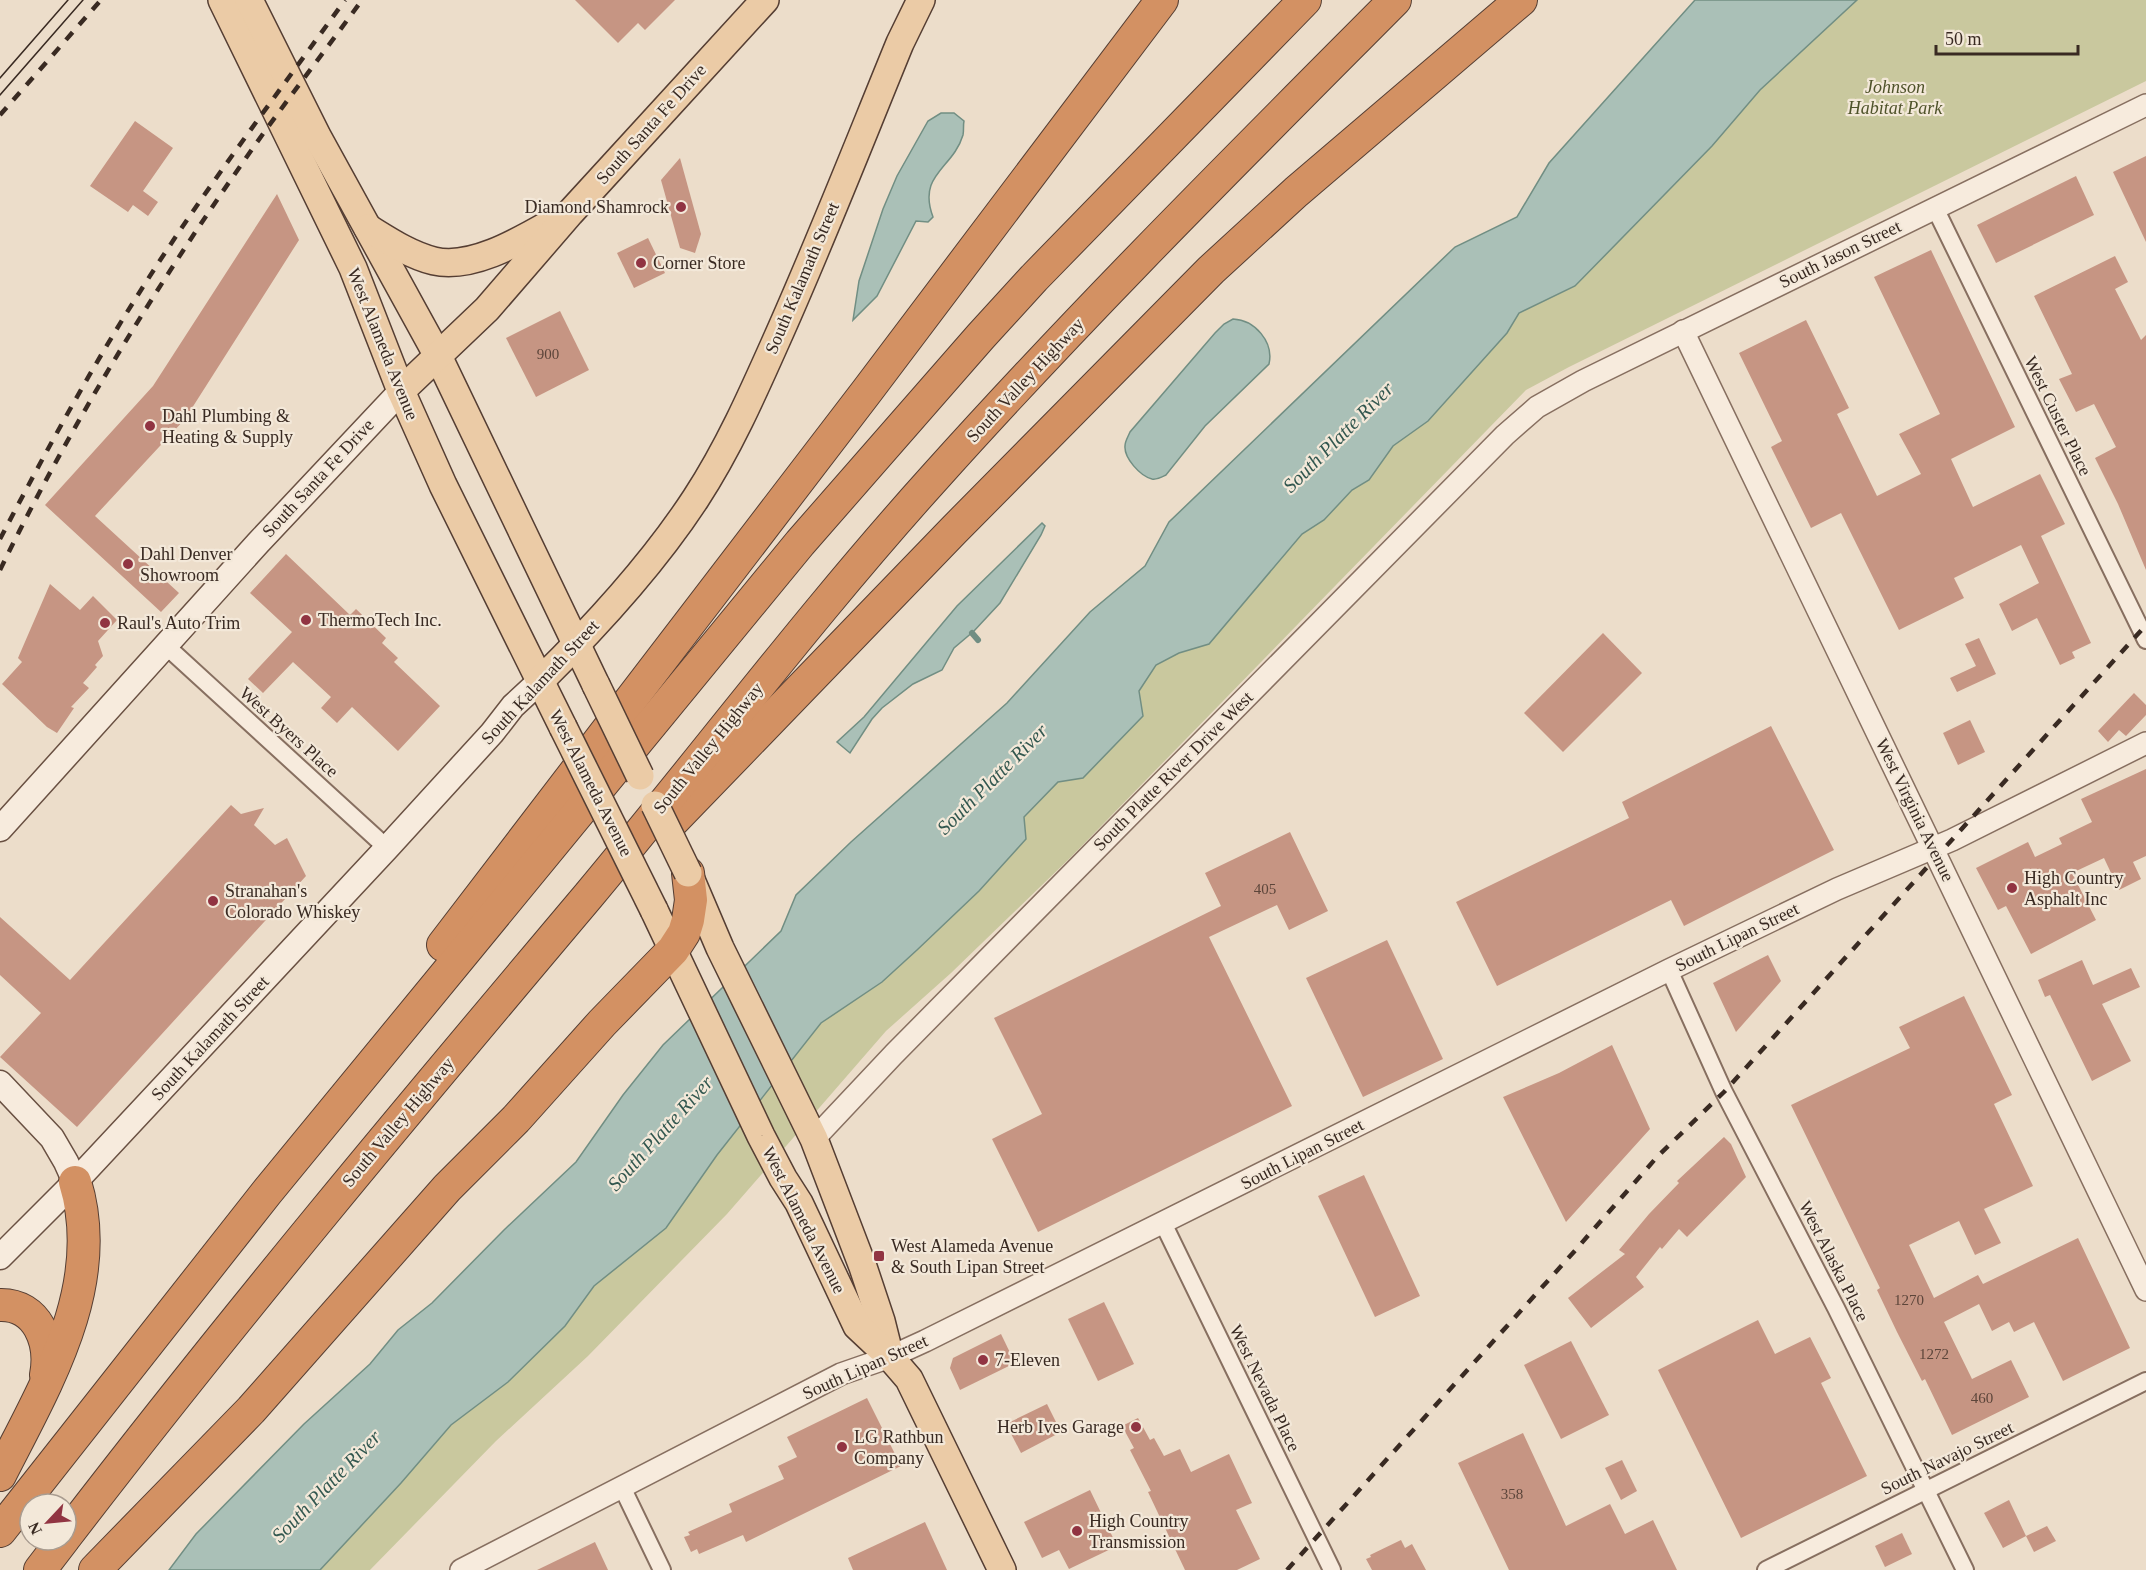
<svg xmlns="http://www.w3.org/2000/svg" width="2146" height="1570" font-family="'Times New Roman',serif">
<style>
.green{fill:#c9c89e}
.water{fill:#aac0b7;stroke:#718e83;stroke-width:1.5}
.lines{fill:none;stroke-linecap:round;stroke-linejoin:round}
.stream{stroke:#718e83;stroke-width:6}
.building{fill:#c69583}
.minor-casing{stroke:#876f60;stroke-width:20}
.tertiary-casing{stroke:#876f60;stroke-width:24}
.secondary-casing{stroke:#695042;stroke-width:27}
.primary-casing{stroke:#553e33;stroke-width:30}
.motorway-casing{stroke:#553e33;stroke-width:34}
.minor{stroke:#f7ebdd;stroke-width:16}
.tertiary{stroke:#f7ebdd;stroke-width:21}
.secondary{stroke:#f7ebdd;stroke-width:24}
.primary{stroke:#ebcba6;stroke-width:27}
.motorway{stroke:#d39163;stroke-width:32}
.tram{stroke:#392a22;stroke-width:1.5}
.rail{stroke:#392a22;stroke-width:4.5;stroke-dasharray:10 10;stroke-linecap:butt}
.primary-bridge-casing{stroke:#553e33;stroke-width:30;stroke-linecap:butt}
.primary-bridge{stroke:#ebcba6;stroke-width:27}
.poi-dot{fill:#913442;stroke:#f3e8d9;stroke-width:2}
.labels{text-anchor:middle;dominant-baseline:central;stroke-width:4.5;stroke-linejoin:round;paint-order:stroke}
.number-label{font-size:15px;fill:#5c453a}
.park-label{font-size:18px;font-style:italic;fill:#4f532a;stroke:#f3e8d9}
.street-label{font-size:18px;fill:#392a22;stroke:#f3e8d9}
.poi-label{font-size:18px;fill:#392a22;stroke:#f3e8d9;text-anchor:start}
.water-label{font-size:20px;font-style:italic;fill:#32574f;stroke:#f3e8d9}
</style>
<rect width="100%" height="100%" fill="#ecddca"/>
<polygon class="green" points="1857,0 2146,0 2146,81 1569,367 1526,390 1071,857 951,973 886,1031 727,1214 588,1356 496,1441 370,1570 319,1570 401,1483 451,1425 508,1382 565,1326 594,1286 666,1228 717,1155 821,1023 882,982 917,950 979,891 1026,839 1024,817 1058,782 1083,778 1156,665 1179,653 1209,644 1302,534 1324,520 1352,490 1369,480 1393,446 1428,421 1507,333 1519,313 1575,286 1712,146 1760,90"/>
<g class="water">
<polygon points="1695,0 1857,0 1760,90 1712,146 1575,286 1519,313 1507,333 1428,421 1393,446 1369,480 1352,490 1324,520 1302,534 1209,644 1179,653 1156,665 1139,691 1143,716 1083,778 1058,782 1024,817 1026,839 979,891 917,950 882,982 821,1023 717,1155 666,1228 594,1286 565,1326 508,1382 451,1425 401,1483 320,1570 169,1570 196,1534 304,1424 370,1364 398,1330 432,1303 504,1230 576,1162 623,1095 663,1045 781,931 796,895 851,842 1007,703 1090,612 1145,566 1169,522 1455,247 1517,217 1549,163"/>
<path d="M941 113H954L964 121C963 125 964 131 963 135 953 169 917 174 933 217L928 222 916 221 877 296 853 320 859 281 883 209 897 176 928 121Z"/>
<path d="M1233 319C1255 320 1274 342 1269 364L1205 426 1166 475C1162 477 1157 480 1152 479 1140 476 1124 458 1125 446 1125 441 1128 437 1130 432L1215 333 1224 324Z"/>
<polygon points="1042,523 1045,526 1041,535 1000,603 974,631 954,648 942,670 913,684 882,708 872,719 850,753 837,742 864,717 957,606"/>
</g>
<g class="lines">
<polyline class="stream" points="972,633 978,640"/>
</g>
<g class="building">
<polygon points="575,0 675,0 645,30 638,23 618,43"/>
<polygon points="135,121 173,148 143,191 158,202 148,216 133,205 128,212 90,186"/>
<polygon points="2146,156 2146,242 2113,172"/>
<polygon points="680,158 701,234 695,253 680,248 661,180"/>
<polygon points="2076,176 2094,215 1996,263 1977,225"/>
<polygon points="277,194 299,240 185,419 95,516 179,593 161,612 45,505 153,386"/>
<polygon points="648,238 665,273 634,288 617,253"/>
<polygon points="1931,250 2015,427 1951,459 1973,507 2040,474 2065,524 2041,536 2091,643 2072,652 2075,658 2060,665 2037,618 2012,631 1999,604 2039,583 2021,545 1954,578 1964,598 1899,630 1841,513 1811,528 1771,447 1782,441 1739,353 1806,320 1849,408 1837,414 1877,496 1921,474 1899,434 1940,414 1874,277"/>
<polygon points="2115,256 2128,282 2115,289 2141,340 2146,335 2146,570 2118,504 2095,458 2116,447 2094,404 2076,412 2059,379 2072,374 2034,296"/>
<polygon points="560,311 589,370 536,397 506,338"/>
<polygon points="286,554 350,615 356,609 386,638 382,643 398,658 394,662 440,706 398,751 352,707 337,723 321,708 331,697 293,662 263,693 248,679 292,632 250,593"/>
<polygon points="50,584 80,610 93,596 117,620 98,641 103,656 95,665 97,667 83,683 89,688 71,707 74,708 57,733 47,727 2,684 22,662 18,658"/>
<polygon points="1603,633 1642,673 1563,752 1524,713"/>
<polygon points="1979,638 1996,674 1957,692 1950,678 1976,666 1965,644"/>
<polygon points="2134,693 2146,705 2146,715 2126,736 2119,730 2108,742 2098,731"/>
<polygon points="1970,720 1985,752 1958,765 1943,733"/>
<polygon points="1771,726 1834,850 1684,926 1671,900 1497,986 1456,902 1629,818 1622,802"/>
<polygon points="2146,769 2146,856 2133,862 2141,879 2119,890 2104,858 2072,873 2096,920 2031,954 2006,906 1998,910 1976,868 2028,842 2035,857 2062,844 2059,838 2092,822 2081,799"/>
<polygon points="231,805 241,814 264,808 254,825 275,845 287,838 306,876 77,1127 0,1057 41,1013 0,975 0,917 70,980"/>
<polygon points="1290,832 1328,911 1289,930 1277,905 1209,937 1292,1106 1038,1232 992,1139 1042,1114 994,1018 1221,906 1205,873"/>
<polygon points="1387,940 1443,1059 1363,1097 1306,978"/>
<polygon points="1768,955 1781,981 1736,1032 1713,983"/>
<polygon points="2082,960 2093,985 2131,968 2140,987 2102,1004 2131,1061 2092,1081 2050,995 2045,997 2038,980"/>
<polygon points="1964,996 2012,1095 1994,1104 2033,1186 1984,1209 2001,1243 1975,1255 1959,1221 1909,1245 1934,1298 1978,1275 1983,1284 2078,1238 2130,1348 2063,1381 2034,1322 2014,1332 2009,1322 1992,1331 1979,1304 1944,1322 1972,1379 2011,1360 2029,1397 1952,1435 1925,1379 1922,1381 1897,1332 1877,1290 1880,1288 1791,1105 1910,1048 1899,1027"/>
<polygon points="1612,1045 1650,1129 1566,1222 1503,1097 1559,1073"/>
<polygon points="1724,1137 1731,1144 1746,1177 1687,1237 1679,1229 1662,1249 1660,1247 1636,1277 1644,1287 1591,1328 1568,1298 1625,1254 1619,1250 1649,1214 1679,1183 1677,1181"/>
<polygon points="1364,1175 1420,1296 1375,1317 1318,1196"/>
<polygon points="1104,1302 1134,1364 1098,1381 1068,1319"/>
<polygon points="1758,1320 1775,1354 1810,1337 1831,1378 1821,1383 1867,1476 1741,1538 1658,1370"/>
<polygon points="1001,1334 1015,1363 960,1390 950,1368 953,1358"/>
<polygon points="1571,1341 1609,1415 1561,1439 1524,1365"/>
<polygon points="867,1398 901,1466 746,1542 743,1535 699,1554 697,1549 691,1552 684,1537 690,1535 688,1532 732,1512 729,1504 784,1479 778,1466 797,1457 787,1437"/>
<polygon points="1047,1404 1061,1432 1021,1453 1006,1424"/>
<polygon points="1138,1418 1150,1440 1154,1438 1164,1456 1180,1449 1191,1472 1229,1454 1252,1503 1236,1510 1260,1559 1237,1570 1185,1570 1148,1492 1151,1491 1130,1450 1134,1448 1122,1426"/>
<polygon points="1523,1433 1566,1526 1610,1504 1625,1534 1653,1520 1677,1570 1509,1570 1458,1463"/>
<polygon points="1622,1460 1637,1491 1621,1500 1605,1468"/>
<polygon points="1090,1490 1117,1546 1069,1569 1059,1550 1042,1558 1024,1522"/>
<polygon points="2009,1500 2026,1536 2003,1548 1984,1513"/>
<polygon points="925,1522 947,1570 853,1570 848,1558"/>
<polygon points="2047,1526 2056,1541 2034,1552 2026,1536"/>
<polygon points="1902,1533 1912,1554 1885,1567 1875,1546"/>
<polygon points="1401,1540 1405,1548 1412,1544 1426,1570 1372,1570 1366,1559 1371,1557 1370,1555"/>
<polygon points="595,1542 608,1570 537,1570"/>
</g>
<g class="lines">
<g class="minor-casing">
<g id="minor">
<polyline points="1935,208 2146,640"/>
<polyline points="165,645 387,848"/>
<polyline points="1669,970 1724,1092 1836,1308 1965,1570"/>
<polyline points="1163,1223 1332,1570"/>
<polyline points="622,1487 662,1570"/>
<polyline points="1766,1570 2146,1381"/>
</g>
</g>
<g class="tertiary-casing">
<g id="tertiary">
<polyline points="1683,331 2146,1290"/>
<polyline points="814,1139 894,1054 1505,435 1537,407 1583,381 2146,105"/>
<polyline points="461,1570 841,1374 890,1357 925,1341 1669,970 1837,889 1952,840 2146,743"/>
</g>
</g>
<g class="secondary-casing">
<g id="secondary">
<polyline points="0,829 258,543 401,391"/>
<polyline points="0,1083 52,1138 66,1162 75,1182"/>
<polyline points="0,1257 75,1182 387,848 492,733 513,706 540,681"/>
</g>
</g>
<g class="primary-casing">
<g id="primary">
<polyline points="222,0 353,268 401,391 443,485 563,727"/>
<polyline points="249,0 317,136 438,356 596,685"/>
<path d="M368 228C389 241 410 255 434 261 473 270 523 239 555 221"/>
<polyline points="401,391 487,309 570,213 765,0"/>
<path d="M540 681C596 626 653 564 696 498 728 449 752 395 776 341 820 243 859 143 900 43L921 0"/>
<polyline points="691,880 720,948 814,1139 863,1267 881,1321 890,1357"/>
<polyline points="654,910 761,1136 783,1178 799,1203 857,1326 890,1357 909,1379 1002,1570"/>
</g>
</g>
<g class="motorway-casing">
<g id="motorway">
<polyline points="669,825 953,531 1211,270 1296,192 1521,0"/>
<polyline points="443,945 867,391 1162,0"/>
<path d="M0 1305C38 1304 52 1343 46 1375"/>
<path d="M0 1475C45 1386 107 1285 75 1182"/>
<polyline points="0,1531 267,1192 800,543 981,336 1034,278 1305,0"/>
<path d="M66 1536C234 1317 411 1106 589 895 705 756 813 612 934 478 1082 313 1239 157 1395 0"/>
<polyline points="40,1570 63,1540"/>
<polyline points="95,1570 251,1410 447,1188 516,1119 602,1023 673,950 684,933 688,920 691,900 688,873"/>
</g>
</g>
<use href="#minor" class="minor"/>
<use href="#tertiary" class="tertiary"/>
<use href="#secondary" class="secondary"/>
<use href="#primary" class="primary"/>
<use href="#motorway" class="motorway"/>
<g class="tram">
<polyline points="0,78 68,0"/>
<polyline points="0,95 83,0"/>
</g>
<g class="rail">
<polyline points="0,115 101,0"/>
<path d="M0 539C44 455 90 370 141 290 204 190 276 96 345 0"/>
<path d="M0 570C75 416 166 270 265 131 297 87 330 44 362 0"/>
<polyline points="1287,1570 1572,1254 1657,1157 1724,1092 2146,625"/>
</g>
<g class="primary-bridge-casing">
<g id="primary-bridge">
<polyline points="596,685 640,776"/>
<polyline points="563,727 654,910"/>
<polyline points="655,805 688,873"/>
</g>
</g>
<use href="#primary-bridge" class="primary-bridge"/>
</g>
<g class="poi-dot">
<circle cx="681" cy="207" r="6"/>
<circle cx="641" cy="263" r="6"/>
<circle cx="150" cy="426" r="6"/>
<circle cx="128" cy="564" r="6"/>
<circle cx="306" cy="620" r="6"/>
<circle cx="105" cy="623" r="6"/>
<circle cx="2012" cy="888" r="6"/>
<circle cx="213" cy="901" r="6"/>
<rect x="873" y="1250" width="12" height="12" rx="3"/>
<circle cx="983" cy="1360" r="6"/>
<circle cx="1136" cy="1427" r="6"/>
<circle cx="842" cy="1447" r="6"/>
<circle cx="1077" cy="1531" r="6"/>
</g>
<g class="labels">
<g class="number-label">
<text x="548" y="354">900</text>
<text x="1265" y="889">405</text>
<text x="1909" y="1300">1270</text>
<text x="1934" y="1354">1272</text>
<text x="1982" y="1398">460</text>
<text x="1512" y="1494">358</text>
</g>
<g class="park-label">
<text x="1895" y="87">Johnson<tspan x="1895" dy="21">Habitat Park</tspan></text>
</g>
<g class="street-label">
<text transform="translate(651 124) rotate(-48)">South Santa Fe Drive</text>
<text transform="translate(1840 254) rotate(-26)">South Jason Street</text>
<text transform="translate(802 278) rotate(-67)">South Kalamath Street</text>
<text transform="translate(383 344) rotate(68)">West Alameda Avenue</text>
<text transform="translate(1025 380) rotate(-47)">South Valley Highway</text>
<text transform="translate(2058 416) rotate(64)">West Custer Place</text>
<text transform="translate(318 478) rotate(-47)">South Santa Fe Drive</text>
<text transform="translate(540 682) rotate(-47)">South Kalamath Street</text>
<text transform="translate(289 732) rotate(42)">West Byers Place</text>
<text transform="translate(708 748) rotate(-51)">South Valley Highway</text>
<text transform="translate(1173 771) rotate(-45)">South Platte River Drive West</text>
<text transform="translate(591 783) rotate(63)">West Alameda Avenue</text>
<text transform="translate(1915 810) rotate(64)">West Virginia Avenue</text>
<text transform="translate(1737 937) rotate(-26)">South Lipan Street</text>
<text transform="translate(210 1038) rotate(-47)">South Kalamath Street</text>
<text transform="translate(398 1122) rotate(-50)">South Valley Highway</text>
<text transform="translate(1302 1154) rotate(-27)">South Lipan Street</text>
<text transform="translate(804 1220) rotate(63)">West Alameda Avenue</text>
<text transform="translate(1834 1261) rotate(63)">West Alaska Place</text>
<text transform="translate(865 1367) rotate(-24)">South Lipan Street</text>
<text transform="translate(1265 1388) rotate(64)">West Nevada Place</text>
<text transform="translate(1947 1458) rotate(-26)">South Navajo Street</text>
</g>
<g class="poi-label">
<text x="669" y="207" text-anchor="end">Diamond Shamrock</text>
<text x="653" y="263">Corner Store</text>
<text x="162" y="416">Dahl Plumbing &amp;<tspan x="162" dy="21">Heating &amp; Supply</tspan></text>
<text x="140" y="554">Dahl Denver<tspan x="140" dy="21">Showroom</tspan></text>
<text x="318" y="620">ThermoTech Inc.</text>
<text x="117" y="623">Raul's Auto Trim</text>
<text x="2024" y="878">High Country<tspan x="2024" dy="21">Asphalt Inc</tspan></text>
<text x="225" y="891">Stranahan's<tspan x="225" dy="21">Colorado Whiskey</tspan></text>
<text x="891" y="1246">West Alameda Avenue<tspan x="891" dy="21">&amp; South Lipan Street</tspan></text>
<text x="995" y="1360">7-Eleven</text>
<text x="1124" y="1427" text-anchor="end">Herb Ives Garage</text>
<text x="854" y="1437">LG Rathbun<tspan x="854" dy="21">Company</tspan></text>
<text x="1089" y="1521">High Country<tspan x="1089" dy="21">Transmission</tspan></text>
</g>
<g class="water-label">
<text transform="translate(1338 437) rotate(-45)">South Platte River</text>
<text transform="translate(992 779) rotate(-45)">South Platte River</text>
<text transform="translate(660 1133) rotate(-48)">South Platte River</text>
<text transform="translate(326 1486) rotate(-46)">South Platte River</text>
</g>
</g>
<g transform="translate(48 1522) rotate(244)"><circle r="28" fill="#f3e8d9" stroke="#a99c90" stroke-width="1.5"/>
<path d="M0-4.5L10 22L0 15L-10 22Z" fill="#913442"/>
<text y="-9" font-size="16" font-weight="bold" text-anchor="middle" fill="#392a22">N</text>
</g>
<path d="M1936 45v9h142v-9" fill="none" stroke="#392a22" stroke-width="3"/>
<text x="1945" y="45" font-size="18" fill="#392a22" stroke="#f3e8d9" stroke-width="4.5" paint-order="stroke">50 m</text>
</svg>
